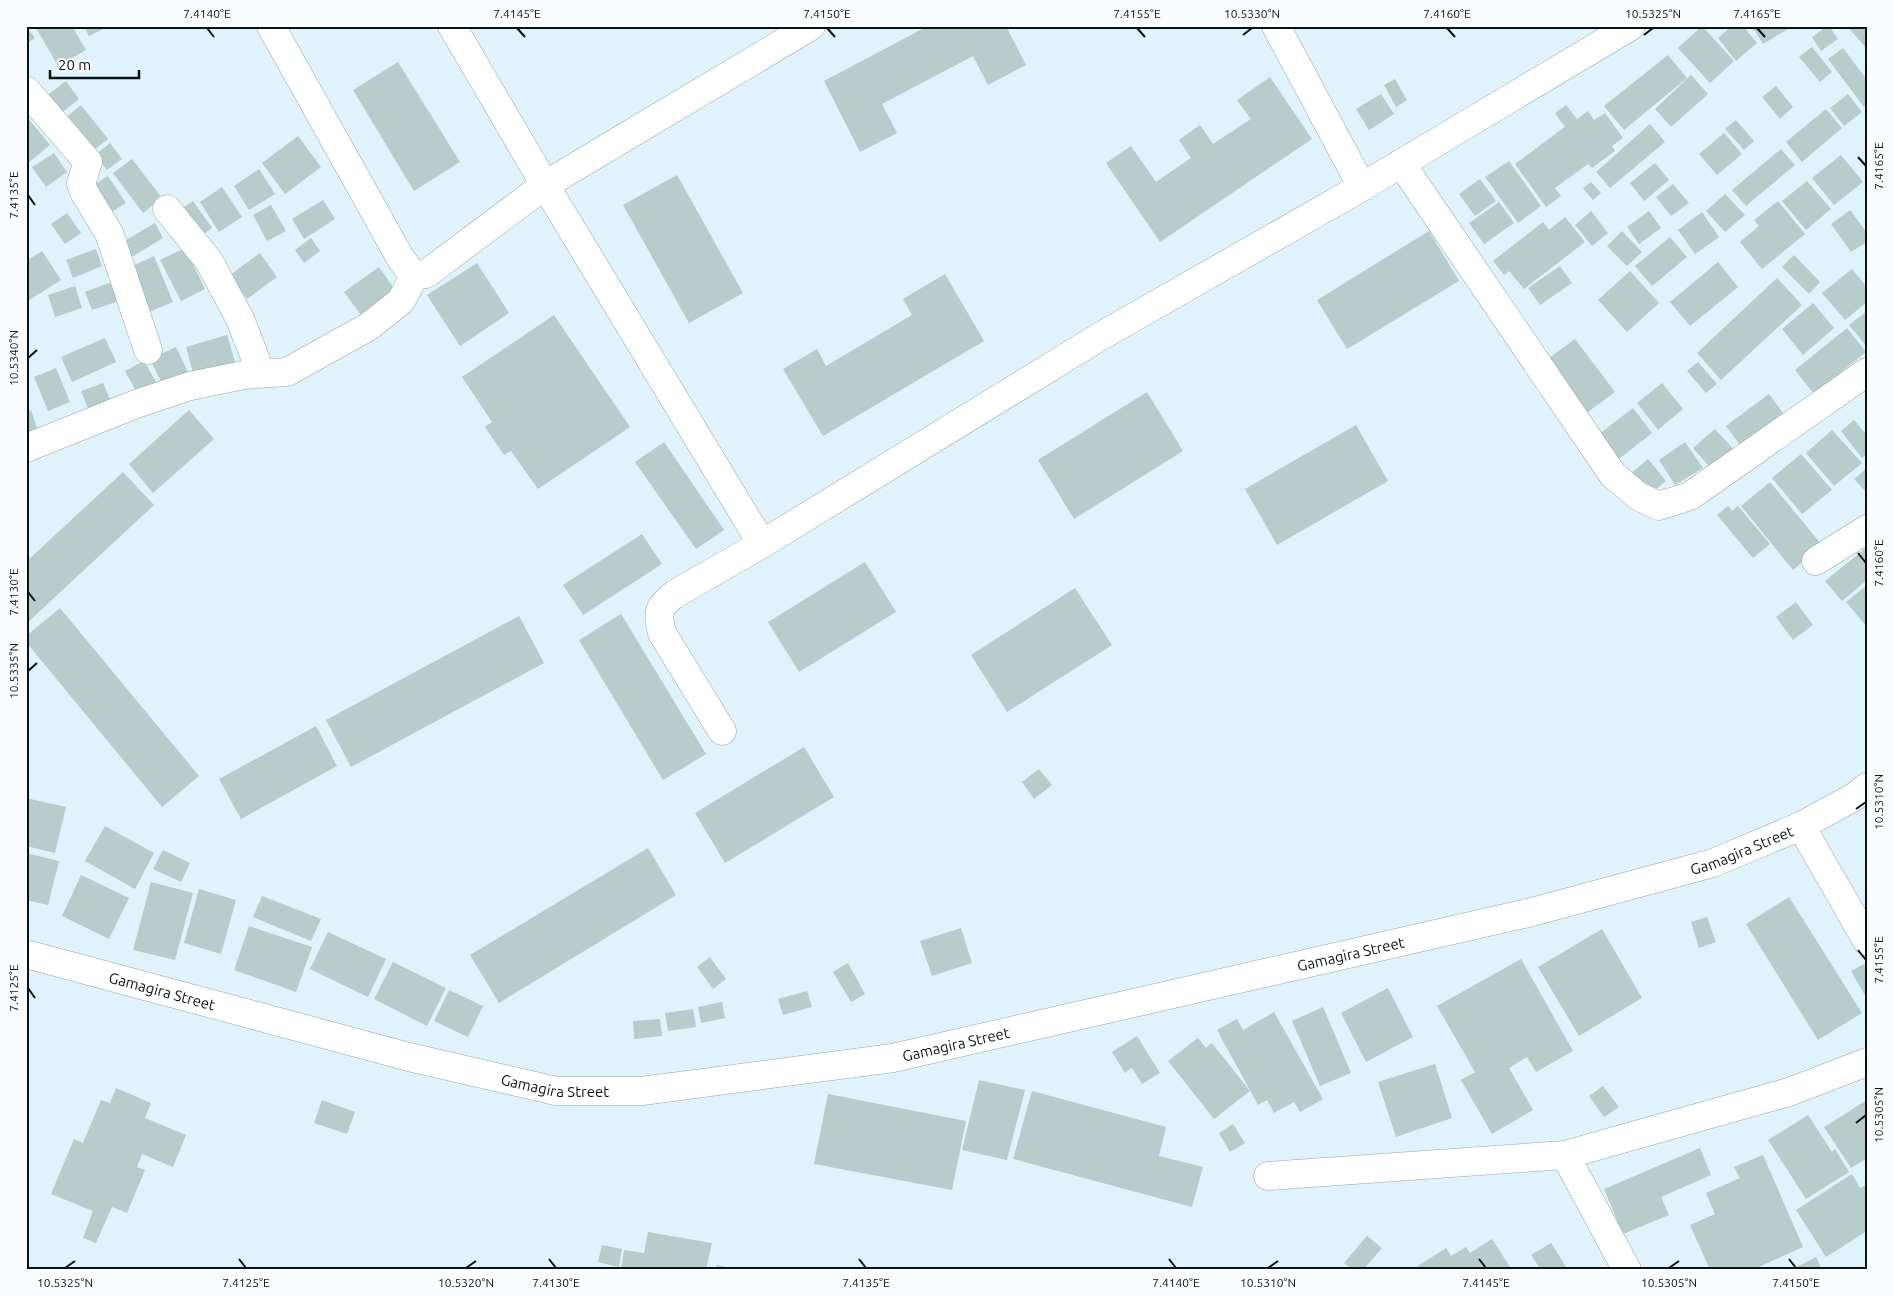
<svg xmlns="http://www.w3.org/2000/svg" width="1893" height="1296" font-family="Ubuntu,sans-serif">
<style>
.building{fill:#b7cccb}
.lines{fill:none;stroke-linecap:round;stroke-linejoin:round}
.street-casing{stroke:#93a4ac;stroke-width:29}
.secondary-casing{stroke:#93a4ac;stroke-width:29}
.street{stroke:#fff;stroke-width:28}
.secondary{stroke:#fff;stroke-width:28}
.ticks{fill:none;stroke:#0b1114;stroke-width:2}
.labels{text-anchor:middle;dominant-baseline:central;stroke-width:5;stroke-linejoin:round;paint-order:stroke}
.street-label{font-size:15px;fill:#0b1114;stroke:#f9fdff}
.neatline{fill:none;stroke:#0b1114;stroke-width:2}
.ticks-label{font-size:12px;text-anchor:middle;fill:#0b1114}
</style>
<rect width="100%" height="100%" fill="#e0f2fb"/>
<g class="building">
<polygon points="26,26 35,38 26,44"/>
<polygon points="35,26 72,26 86,50 58,66"/>
<polygon points="84,26 109,26 89,36"/>
<polygon points="928,26 1006,26 1026,65 988,85 973,56 882,104 897,133 860,152 824,81"/>
<polygon points="1702,26 1734,61 1710,83 1678,48"/>
<polygon points="1732,26 1743,26 1757,43 1736,61 1718,38"/>
<polygon points="1752,26 1793,26 1763,44"/>
<polygon points="1827,26 1829,26 1838,39 1821,51 1812,37"/>
<polygon points="1847,26 1867,26 1867,49"/>
<polygon points="1812,47 1832,72 1820,82 1799,57"/>
<polygon points="1843,48 1867,80 1867,105 1864,107 1828,59"/>
<polygon points="1668,55 1687,78 1624,130 1604,106"/>
<polygon points="398,62 460,162 414,191 353,90"/>
<polygon points="1691,75 1708,94 1671,127 1655,109"/>
<polygon points="1270,77 1312,139 1160,242 1106,163 1131,146 1156,182 1191,158 1179,140 1200,125 1213,144 1251,119 1237,100"/>
<polygon points="1395,79 1407,100 1396,107 1384,85"/>
<polygon points="66,81 79,99 55,118 41,100"/>
<polygon points="1776,86 1793,107 1780,119 1762,97"/>
<polygon points="1381,94 1394,114 1369,130 1356,109"/>
<polygon points="1848,94 1862,112 1844,126 1830,108"/>
<polygon points="81,105 108,139 86,156 60,122"/>
<polygon points="1566,105 1577,119 1588,111 1594,120 1605,113 1623,138 1612,146 1615,151 1592,168 1588,164 1555,188 1561,196 1546,207 1515,164 1565,127 1555,113"/>
<polygon points="1826,109 1842,128 1802,162 1786,142"/>
<polygon points="26,116 50,145 28,163 26,161"/>
<polygon points="1736,120 1754,141 1744,150 1725,129"/>
<polygon points="1650,124 1665,142 1610,188 1596,172"/>
<polygon points="1724,133 1742,154 1717,175 1699,154"/>
<polygon points="298,136 321,167 285,194 262,163"/>
<polygon points="110,143 122,159 107,170 95,155"/>
<polygon points="1781,149 1795,165 1746,206 1732,190"/>
<polygon points="54,153 67,172 46,187 32,167"/>
<polygon points="1841,155 1863,182 1834,205 1812,178"/>
<polygon points="132,159 162,198 143,213 113,173"/>
<polygon points="1509,161 1541,206 1518,223 1485,177"/>
<polygon points="1655,163 1669,180 1644,201 1630,183"/>
<polygon points="259,169 275,194 249,210 234,186"/>
<polygon points="677,175 743,293 689,323 623,205"/>
<polygon points="108,176 126,203 110,213 92,186"/>
<polygon points="1480,179 1496,201 1475,216 1459,194"/>
<polygon points="1807,181 1831,209 1806,230 1782,201"/>
<polygon points="1591,182 1601,193 1593,200 1583,188"/>
<polygon points="1673,184 1689,203 1671,216 1656,197"/>
<polygon points="222,187 242,217 219,232 200,202"/>
<polygon points="1725,194 1745,215 1725,232 1706,211"/>
<polygon points="323,200 335,219 304,239 292,219"/>
<polygon points="193,201 212,228 197,239 178,211"/>
<polygon points="1778,201 1805,234 1762,269 1740,242 1759,226 1754,220"/>
<polygon points="1499,202 1514,223 1484,244 1469,223"/>
<polygon points="271,205 286,231 267,241 253,215"/>
<polygon points="1850,210 1867,233 1867,242 1851,252 1831,224"/>
<polygon points="1591,211 1608,233 1592,246 1575,225"/>
<polygon points="1649,211 1661,228 1639,244 1627,227"/>
<polygon points="1702,212 1719,237 1695,254 1678,230"/>
<polygon points="67,213 81,233 65,244 51,224"/>
<polygon points="1565,217 1585,242 1524,289 1509,271 1504,275 1493,261 1543,222 1549,230"/>
<polygon points="155,223 163,238 130,258 121,243"/>
<polygon points="1429,231 1459,281 1347,349 1317,300"/>
<polygon points="1622,231 1642,252 1627,266 1607,246"/>
<polygon points="1670,237 1687,257 1652,286 1635,266"/>
<polygon points="311,238 320,251 304,263 295,250"/>
<polygon points="185,248 205,289 181,301 160,260"/>
<polygon points="96,249 102,266 73,278 66,260"/>
<polygon points="42,251 61,280 26,302 26,261"/>
<polygon points="260,253 277,277 247,299 230,275"/>
<polygon points="1794,255 1820,282 1809,294 1782,267"/>
<polygon points="154,256 173,302 144,314 126,269"/>
<polygon points="1718,262 1738,287 1690,326 1670,302"/>
<polygon points="477,263 509,313 460,346 427,295"/>
<polygon points="1560,266 1572,283 1540,305 1528,288"/>
<polygon points="379,267 395,290 361,315 344,292"/>
<polygon points="1852,269 1867,287 1867,302 1845,320 1822,293"/>
<polygon points="1630,271 1659,303 1627,332 1598,300"/>
<polygon points="945,274 984,341 823,436 783,369 817,349 826,366 912,315 903,299"/>
<polygon points="1777,278 1802,305 1721,380 1697,353"/>
<polygon points="112,282 119,301 92,310 85,292"/>
<polygon points="75,286 82,308 55,317 48,295"/>
<polygon points="1813,303 1834,328 1803,355 1782,329"/>
<polygon points="1867,311 1867,347 1849,325"/>
<polygon points="554,315 630,427 538,489 511,451 504,455 485,427 492,422 462,377"/>
<polygon points="1847,328 1866,352 1814,394 1795,370"/>
<polygon points="227,335 236,365 194,377 186,347"/>
<polygon points="105,338 116,362 72,382 61,357"/>
<polygon points="1575,339 1615,392 1581,417 1541,364"/>
<polygon points="176,347 190,376 164,388 150,359"/>
<polygon points="144,361 160,389 141,400 125,371"/>
<polygon points="1698,362 1717,384 1706,393 1687,371"/>
<polygon points="56,368 70,402 48,411 34,377"/>
<polygon points="103,383 114,409 92,418 81,391"/>
<polygon points="1662,383 1683,409 1658,430 1637,403"/>
<polygon points="1147,392 1183,451 1074,519 1038,460"/>
<polygon points="1769,394 1786,417 1743,449 1726,426"/>
<polygon points="1633,408 1652,433 1619,459 1599,434"/>
<polygon points="31,410 38,431 26,435 26,412"/>
<polygon points="189,410 214,439 153,493 129,464"/>
<polygon points="1854,420 1867,435 1867,454 1862,458 1841,431"/>
<polygon points="1356,425 1388,481 1277,545 1245,489"/>
<polygon points="1715,429 1736,452 1714,472 1693,448"/>
<polygon points="1832,430 1862,463 1834,486 1806,453"/>
<polygon points="664,442 724,530 696,549 635,462"/>
<polygon points="1685,442 1703,468 1675,485 1659,460"/>
<polygon points="1801,454 1832,490 1802,514 1772,478"/>
<polygon points="1648,459 1666,481 1647,497 1629,475"/>
<polygon points="1867,468 1867,493 1854,479"/>
<polygon points="123,472 154,505 26,624 26,562"/>
<polygon points="1770,482 1822,545 1793,570 1741,506"/>
<polygon points="1728,506 1732,511 1738,506 1770,544 1753,558 1717,515"/>
<polygon points="642,534 662,564 583,615 563,585"/>
<polygon points="1867,547 1867,580 1842,601 1825,581"/>
<polygon points="865,562 896,612 799,672 768,622"/>
<polygon points="1867,585 1867,627 1846,602"/>
<polygon points="1075,588 1112,645 1007,712 971,655"/>
<polygon points="1796,602 1813,625 1793,640 1776,617"/>
<polygon points="60,608 199,776 162,807 26,642 26,636"/>
<polygon points="621,614 706,754 663,780 579,640"/>
<polygon points="519,616 544,663 351,767 326,720"/>
<polygon points="316,726 337,766 241,819 219,779"/>
<polygon points="804,747 834,797 725,863 695,813"/>
<polygon points="1039,769 1052,785 1034,799 1022,782"/>
<polygon points="26,798 66,807 55,853 26,846"/>
<polygon points="105,826 154,853 135,889 85,861"/>
<polygon points="648,848 676,895 499,1003 470,955"/>
<polygon points="163,850 190,863 181,882 153,869"/>
<polygon points="26,853 59,861 48,905 26,900"/>
<polygon points="81,875 129,898 109,939 62,916"/>
<polygon points="151,882 193,893 175,960 133,950"/>
<polygon points="199,889 236,900 221,954 184,943"/>
<polygon points="262,896 321,919 311,941 253,917"/>
<polygon points="1789,897 1862,1013 1818,1040 1746,924"/>
<polygon points="1707,917 1716,942 1699,948 1691,922"/>
<polygon points="249,926 312,947 296,992 234,970"/>
<polygon points="961,928 972,963 932,976 920,941"/>
<polygon points="1602,929 1642,998 1579,1036 1538,967"/>
<polygon points="328,932 386,959 368,997 310,969"/>
<polygon points="710,957 726,979 713,989 697,967"/>
<polygon points="1521,959 1573,1051 1536,1072 1527,1057 1509,1068 1533,1110 1492,1134 1461,1080 1475,1072 1437,1006"/>
<polygon points="393,962 446,988 427,1026 374,999"/>
<polygon points="848,963 865,994 851,1002 833,972"/>
<polygon points="1866,963 1867,965 1867,999 1851,971"/>
<polygon points="1388,988 1413,1037 1366,1062 1341,1013"/>
<polygon points="449,990 483,1006 468,1037 434,1021"/>
<polygon points="807,991 812,1007 783,1015 778,999"/>
<polygon points="722,1002 725,1018 701,1023 698,1007"/>
<polygon points="1323,1007 1351,1073 1320,1086 1292,1021"/>
<polygon points="693,1009 696,1027 668,1031 665,1013"/>
<polygon points="1274,1012 1323,1099 1300,1112 1294,1102 1274,1113 1267,1100 1258,1105 1217,1030 1237,1019 1243,1030"/>
<polygon points="660,1019 662,1036 634,1039 633,1021"/>
<polygon points="1137,1036 1160,1073 1142,1084 1132,1068 1125,1073 1112,1052"/>
<polygon points="1198,1038 1206,1048 1212,1043 1250,1091 1214,1119 1168,1061"/>
<polygon points="1435,1064 1452,1118 1396,1137 1378,1082"/>
<polygon points="979,1080 1025,1090 1007,1160 962,1150"/>
<polygon points="1603,1086 1619,1107 1604,1117 1589,1096"/>
<polygon points="116,1088 151,1103 145,1118 186,1135 173,1167 142,1154 137,1167 145,1170 127,1213 112,1207 96,1243 83,1238 93,1211 51,1194 74,1139 83,1143 101,1100 110,1103"/>
<polygon points="1032,1091 1166,1127 1159,1156 1203,1167 1192,1207 1013,1159"/>
<polygon points="828,1094 966,1121 952,1190 814,1164"/>
<polygon points="322,1100 355,1112 347,1134 314,1123"/>
<polygon points="1867,1100 1867,1158 1851,1168 1824,1127"/>
<polygon points="1808,1115 1832,1152 1835,1149 1849,1172 1806,1199 1768,1140"/>
<polygon points="1233,1124 1245,1143 1230,1152 1219,1133"/>
<polygon points="1700,1148 1711,1175 1661,1197 1669,1215 1623,1234 1604,1189"/>
<polygon points="1763,1155 1803,1247 1752,1270 1710,1270 1690,1225 1715,1214 1706,1193 1740,1178 1734,1167"/>
<polygon points="1852,1174 1860,1188 1867,1184 1867,1231 1826,1257 1796,1210"/>
<polygon points="648,1232 712,1243 706,1270 621,1270 624,1250 644,1253"/>
<polygon points="1367,1236 1382,1248 1363,1270 1353,1270 1344,1263"/>
<polygon points="1492,1239 1512,1270 1412,1270 1446,1248 1451,1256 1466,1247 1470,1253"/>
<polygon points="1551,1243 1568,1270 1541,1270 1531,1255"/>
<polygon points="602,1245 622,1249 619,1267 598,1262"/>
<polygon points="1816,1257 1822,1270 1791,1270"/>
<polygon points="717,1265 734,1269 734,1270 716,1270"/>
</g>
<g class="lines">
<g class="street-casing">
<g id="street">
<polyline points="271,26 401,259 414,276 426,274 545,185 811,26"/>
<polyline points="452,26 545,185 762,544"/>
<polyline points="1276,26 1362,187"/>
<polyline points="26,90 88,162 81,183 84,192 109,233 148,350"/>
<polyline points="1401,163 1613,475 1638,496 1659,506 1690,496 1867,372"/>
<polyline points="167,209 209,261 240,319 261,373"/>
<polyline points="26,448 136,404 190,386 244,375 287,372 368,327 401,301 414,276"/>
<polyline points="1816,561 1867,529"/>
<path d="M722 731 662 633C657 612 658 607 675 594L762 544 1101 336 1362 187 1631 26"/>
<polyline points="1801,826 1867,941"/>
<polyline points="1565,1155 1627,1270"/>
<polyline points="1268,1176 1565,1155 1789,1092 1867,1062"/>
</g>
</g>
<g class="secondary-casing">
<g id="secondary">
<path id="s1" d="M26 954 409 1057 556 1091H642L893 1058 1532 912 1713 863 1801 826 1854 797 1867 787"/>
</g>
</g>
<use href="#street" class="street"/>
<use href="#secondary" class="secondary"/>
</g>
<path class="ticks" d="M207 28 214 37M517 28 525 37M827 28 835 37M1137 28 1145 37M1447 28 1455 37M1757 28 1765 37M1243 35 1252 28M1644 35 1653 28M1858 157 1866 166M28 195 35 205M28 358 37 350M1858 553 1866 563M28 592 35 601M28 671 37 663M1856 809 1866 802M1858 950 1866 960M28 988 35 998M1856 1123 1866 1115M239 1259 246 1268M549 1259 556 1268M859 1259 866 1268M1169 1259 1176 1268M1479 1259 1486 1268M1789 1259 1796 1268M65 1268 75 1261M466 1268 476 1261M1268 1268 1278 1261M1669 1268 1679 1261"/>
<g class="labels">
<g class="street-label">
<text stroke="none"><textPath href="#s1" startOffset="1761">Gamagira Street</textPath></text>
<text stroke="none"><textPath href="#s1" startOffset="1356">Gamagira Street</textPath></text>
<text stroke="none"><textPath href="#s1" startOffset="141">Gamagira Street</textPath></text>
<text stroke="none"><textPath href="#s1" startOffset="951">Gamagira Street</textPath></text>
<text stroke="none"><textPath href="#s1" startOffset="546">Gamagira Street</textPath></text>
</g>
</g>
<rect width="1893" height="1296" fill="none" stroke="#f9fdff" stroke-width="55"/>
<path d="M50 70v8h89v-8" fill="none" stroke="#0b1114" stroke-width="2.5"/>
<text x="58" y="70" font-size="15" fill="#0b1114" stroke="#f9fdff" stroke-width="4" paint-order="stroke">20 m</text>
<rect x="28" y="28" width="1838" height="1240" class="neatline"/>
<g class="ticks-label">
<text x="207" y="18">7.4140°E</text>
<text x="517" y="18">7.4145°E</text>
<text x="827" y="18">7.4150°E</text>
<text x="1137" y="18">7.4155°E</text>
<text x="1252" y="18">10.5330°N</text>
<text x="1447" y="18">7.4160°E</text>
<text x="1653" y="18">10.5325°N</text>
<text x="1757" y="18">7.4165°E</text>
<text transform="translate(1879 166) rotate(-90)" y="4">7.4165°E</text>
<text transform="translate(14 195) rotate(-90)" y="4">7.4135°E</text>
<text transform="translate(14 358) rotate(-90)" y="4">10.5340°N</text>
<text transform="translate(1879 563) rotate(-90)" y="4">7.4160°E</text>
<text transform="translate(14 592) rotate(-90)" y="4">7.4130°E</text>
<text transform="translate(14 671) rotate(-90)" y="4">10.5335°N</text>
<text transform="translate(1879 802) rotate(-90)" y="4">10.5310°N</text>
<text transform="translate(1879 960) rotate(-90)" y="4">7.4155°E</text>
<text transform="translate(14 988) rotate(-90)" y="4">7.4125°E</text>
<text transform="translate(1879 1115) rotate(-90)" y="4">10.5305°N</text>
<text x="65" y="1287">10.5325°N</text>
<text x="246" y="1287">7.4125°E</text>
<text x="466" y="1287">10.5320°N</text>
<text x="556" y="1287">7.4130°E</text>
<text x="866" y="1287">7.4135°E</text>
<text x="1176" y="1287">7.4140°E</text>
<text x="1268" y="1287">10.5310°N</text>
<text x="1486" y="1287">7.4145°E</text>
<text x="1669" y="1287">10.5305°N</text>
<text x="1796" y="1287">7.4150°E</text>
</g>
</svg>
